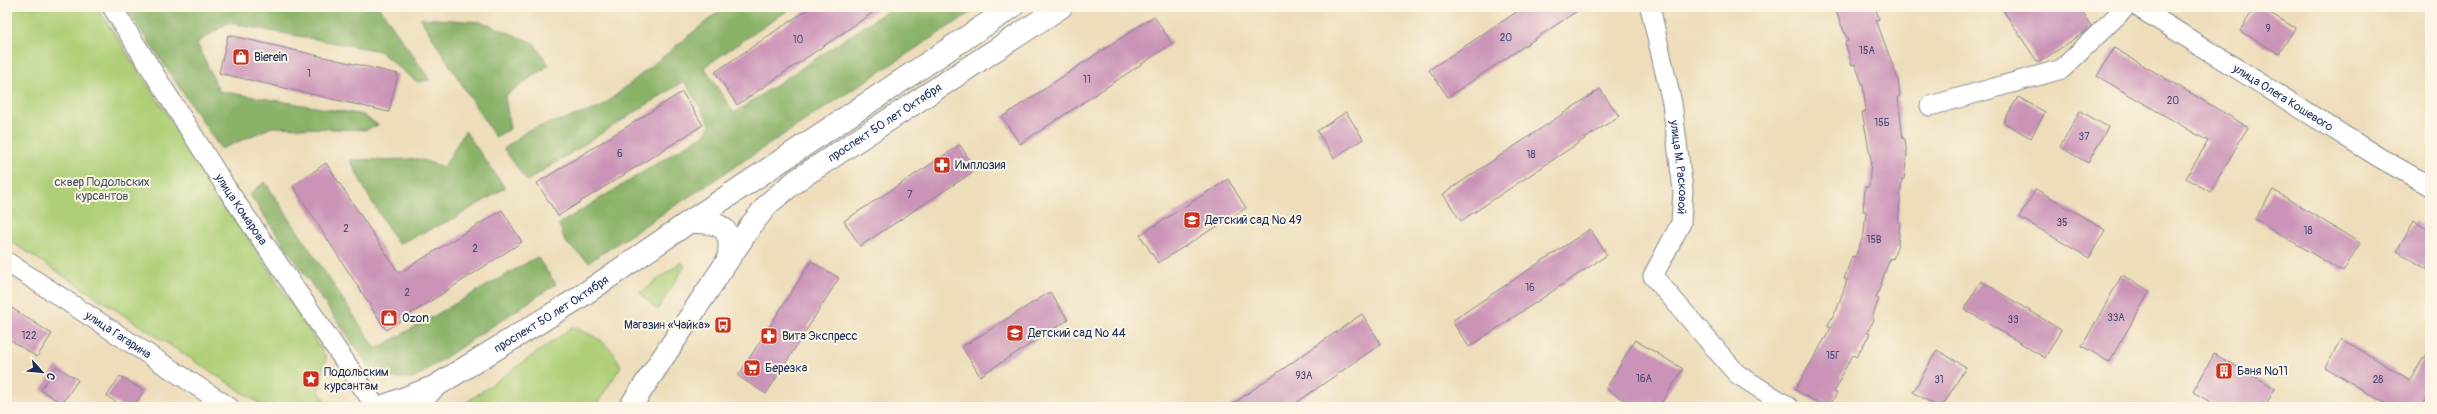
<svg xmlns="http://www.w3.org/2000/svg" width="2437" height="414" font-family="Pangolin,sans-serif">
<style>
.green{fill:#aecf77;stroke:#647f6a}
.forest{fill:#8ab268;stroke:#527063}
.building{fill:#ca93b7}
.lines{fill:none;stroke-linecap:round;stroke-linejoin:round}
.minor-casing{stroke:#84868c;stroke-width:21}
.major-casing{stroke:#84868c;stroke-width:24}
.minor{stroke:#fff;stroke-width:19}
.major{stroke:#fff;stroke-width:22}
.labels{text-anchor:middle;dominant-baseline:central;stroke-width:4;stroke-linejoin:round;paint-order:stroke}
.number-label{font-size:10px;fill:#474874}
.poi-label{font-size:12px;fill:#1b2f5e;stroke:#fcf5e5;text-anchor:start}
.street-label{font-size:12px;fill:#1b2f5e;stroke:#fcf5e5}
.park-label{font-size:12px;fill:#405764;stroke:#fcf5e5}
</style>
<rect width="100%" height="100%" fill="#fcf5e5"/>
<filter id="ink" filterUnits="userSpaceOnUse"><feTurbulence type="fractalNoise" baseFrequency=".025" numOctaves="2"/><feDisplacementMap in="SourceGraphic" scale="8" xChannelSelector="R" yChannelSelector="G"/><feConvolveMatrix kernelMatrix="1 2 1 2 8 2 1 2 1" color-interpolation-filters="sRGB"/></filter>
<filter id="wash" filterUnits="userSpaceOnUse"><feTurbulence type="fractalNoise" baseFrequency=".012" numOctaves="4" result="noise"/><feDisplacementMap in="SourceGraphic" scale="16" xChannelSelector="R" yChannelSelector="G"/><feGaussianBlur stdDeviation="0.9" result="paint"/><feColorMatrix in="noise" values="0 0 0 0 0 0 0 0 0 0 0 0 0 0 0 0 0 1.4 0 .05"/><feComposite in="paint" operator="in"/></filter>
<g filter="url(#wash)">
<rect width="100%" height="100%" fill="#edddba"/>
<g class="green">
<polygon points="7,7 97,7 326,357 319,391 328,407 265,407 7,239"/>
<polygon points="681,262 685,266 657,310 640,293"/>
<path d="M573 327C597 337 609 342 621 366L595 407H460Z"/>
</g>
<g class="forest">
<polygon points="125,7 379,7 430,80 417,82 379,51 228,23 197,43 219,91 363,115 378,125 366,130 272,127 221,149"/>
<polygon points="724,7 793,7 704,67 734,113 893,7 979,7 589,262 565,242 559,224 706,133 710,124 684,81 527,181 504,149 528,130 600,108"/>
<polygon points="420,18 482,22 534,43 549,65 505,96 510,129 495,137"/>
<polygon points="465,131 505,188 453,219 398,244 369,197 350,160 419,159 444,167"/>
<polygon points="265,182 376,349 537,257 556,284 413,379 376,377 249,194"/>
</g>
<g id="blocks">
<g class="building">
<polygon points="811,7 881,7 737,105 715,72"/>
<polygon points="1524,7 1583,7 1448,97 1429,70"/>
<polygon points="1834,7 1875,7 1879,19 1876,20 1898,79 1900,96 1898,97 1903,139 1905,139 1907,154 1904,179 1902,179 1898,222 1900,222 1898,244 1893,259 1890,258 1876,298 1879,299 1872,318 1874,320 1867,332 1870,334 1856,357 1853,355 1840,377 1842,378 1834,392 1837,393 1829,407 1825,407 1795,390 1831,328 1827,326 1837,309 1847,280 1844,279 1852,256 1855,257 1864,234 1866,211 1863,211 1865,187 1869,187 1871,160 1862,112 1866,111 1863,86 1855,64 1852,65 1845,42 1848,41"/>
<polygon points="2001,7 2079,7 2091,26 2082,34 2038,63"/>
<polygon points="2255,7 2260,7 2295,28 2279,54 2240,31"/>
<polygon points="1154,16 1172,44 1020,144 1002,117"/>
<polygon points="228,35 398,74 389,112 219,73"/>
<polygon points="2114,48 2248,127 2210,192 2186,178 2208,141 2097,76"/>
<polygon points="1600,89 1619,116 1461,221 1443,194"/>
<polygon points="682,92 703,125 558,216 537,183"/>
<polygon points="2018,97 2045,112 2031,138 2003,122"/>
<polygon points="2080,111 2108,127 2088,163 2060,147"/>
<polygon points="1346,112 1363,139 1334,158 1317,131"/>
<polygon points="960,145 976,170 860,246 844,221"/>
<polygon points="326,163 399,273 502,210 522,242 386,330 293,186"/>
<polygon points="1228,179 1246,208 1158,263 1140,235"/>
<polygon points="2036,189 2105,230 2089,258 2019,217"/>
<polygon points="2273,190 2360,243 2343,272 2255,219"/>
<polygon points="2414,221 2430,231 2430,271 2397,251"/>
<polygon points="1590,229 1607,255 1469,347 1452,321"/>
<polygon points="811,261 839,278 766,394 738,376"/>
<polygon points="2122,275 2150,291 2109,362 2082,346"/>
<polygon points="1981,281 2061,330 2045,358 1964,309"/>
<polygon points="1050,292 1068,320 980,376 962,347"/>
<polygon points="7,305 52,334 37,357 7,338"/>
<polygon points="1362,314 1381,344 1290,407 1228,407"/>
<polygon points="2342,339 2410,380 2430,347 2430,392 2421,407 2391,407 2325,367"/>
<polygon points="1635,340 1683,369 1659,407 1635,407 1606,389"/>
<polygon points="1937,350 1966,367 1942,407 1938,407 1913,392"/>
<polygon points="2214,354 2275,388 2265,407 2219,407 2193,392"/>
<polygon points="56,366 78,380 62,404 41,390"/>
<polygon points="120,376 144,391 133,407 123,407 107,396"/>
</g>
</g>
</g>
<g filter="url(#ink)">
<use href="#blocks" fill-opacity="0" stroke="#84868c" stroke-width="1"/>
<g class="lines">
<g class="minor-casing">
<g id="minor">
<path id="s1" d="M112 7 227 189 376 407"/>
<path id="s2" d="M1650 7 1672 103 1683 190 1681 223 1653 276 1737 374 1789 407"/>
<path id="s3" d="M2138 7 2380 158 2430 186"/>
<polyline points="1930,106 2062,69 2126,7"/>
<path id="s4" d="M7 262 229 407"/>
</g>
</g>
<g class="major-casing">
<g id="major">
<path d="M689 222C718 221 735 226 728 259"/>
<polyline points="382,407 431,388"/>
<path id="s5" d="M416 407 434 387 577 299 689 222 1012 7"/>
<path id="s6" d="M630 407 752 224 769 203 797 180 1061 7"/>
</g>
</g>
<use href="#minor" class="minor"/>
<use href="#major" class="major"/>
</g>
</g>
<defs>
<g id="shop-square" transform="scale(0.9)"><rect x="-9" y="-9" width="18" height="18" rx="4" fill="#c8321e" stroke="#fcf5e5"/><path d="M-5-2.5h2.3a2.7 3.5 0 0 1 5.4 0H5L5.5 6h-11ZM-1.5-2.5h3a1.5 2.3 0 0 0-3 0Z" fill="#fff"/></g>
<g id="pharmacy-square" transform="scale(0.9)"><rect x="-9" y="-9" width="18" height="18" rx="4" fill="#c8321e" stroke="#fcf5e5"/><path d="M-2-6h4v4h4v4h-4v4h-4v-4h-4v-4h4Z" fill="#fff"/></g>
<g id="school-square" transform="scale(0.9)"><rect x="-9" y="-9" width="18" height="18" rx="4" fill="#c8321e" stroke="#fcf5e5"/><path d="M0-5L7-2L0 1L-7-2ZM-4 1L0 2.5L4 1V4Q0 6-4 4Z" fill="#fff"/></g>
<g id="bus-square" transform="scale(0.9)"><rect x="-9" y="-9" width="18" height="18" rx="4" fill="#c8321e" stroke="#fcf5e5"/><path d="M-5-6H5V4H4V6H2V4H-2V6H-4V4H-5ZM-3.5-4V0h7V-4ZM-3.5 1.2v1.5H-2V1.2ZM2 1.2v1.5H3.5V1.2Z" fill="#fff"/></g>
<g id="supermarket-square" transform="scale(0.9)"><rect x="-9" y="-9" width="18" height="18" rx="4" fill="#c8321e" stroke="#fcf5e5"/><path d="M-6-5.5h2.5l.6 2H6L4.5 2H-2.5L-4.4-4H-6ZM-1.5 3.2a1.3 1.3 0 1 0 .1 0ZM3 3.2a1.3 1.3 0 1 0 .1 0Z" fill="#fff"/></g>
<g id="building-square" transform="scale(0.9)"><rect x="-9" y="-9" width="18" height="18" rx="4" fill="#c8321e" stroke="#fcf5e5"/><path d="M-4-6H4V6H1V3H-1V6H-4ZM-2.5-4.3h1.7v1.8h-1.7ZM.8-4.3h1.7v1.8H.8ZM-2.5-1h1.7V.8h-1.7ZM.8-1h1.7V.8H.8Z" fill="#fff"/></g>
<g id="sight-square" transform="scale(0.9)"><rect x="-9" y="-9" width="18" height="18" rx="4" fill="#c8321e" stroke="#fcf5e5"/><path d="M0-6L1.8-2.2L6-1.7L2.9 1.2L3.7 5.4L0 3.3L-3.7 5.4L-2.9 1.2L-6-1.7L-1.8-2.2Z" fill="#fff"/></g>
</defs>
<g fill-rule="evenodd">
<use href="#shop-square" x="241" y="57"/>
<use href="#pharmacy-square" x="942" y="165"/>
<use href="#school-square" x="1192" y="220"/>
<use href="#shop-square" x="389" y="318"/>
<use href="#bus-square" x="723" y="325"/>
<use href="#school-square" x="1015" y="333"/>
<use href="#pharmacy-square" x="769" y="336"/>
<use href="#supermarket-square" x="752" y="368"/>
<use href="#building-square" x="2224" y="371"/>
<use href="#sight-square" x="311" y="379"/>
</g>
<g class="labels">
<g class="number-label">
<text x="2268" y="29">9</text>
<text x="1506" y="38">20</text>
<text x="798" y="40">10</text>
<text x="1867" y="51">15А</text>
<text x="309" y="74">1</text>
<text x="1087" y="80">11</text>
<text x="2173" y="101">20</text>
<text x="1882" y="123">15Б</text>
<text x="2084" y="137">37</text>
<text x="620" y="154">6</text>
<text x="1531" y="155">18</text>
<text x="910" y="195">7</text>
<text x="2062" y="223">35</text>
<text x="346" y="229">2</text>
<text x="2308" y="231">18</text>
<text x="1874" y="240">15В</text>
<text x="475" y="249">2</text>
<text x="1530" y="288">16</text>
<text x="407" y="293">2</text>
<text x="2116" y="318">33А</text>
<text x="2013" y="320">33</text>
<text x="29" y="336">122</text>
<text x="1833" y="356">15Г</text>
<text x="1304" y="376">93А</text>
<text x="1644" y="379">16А</text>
<text x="1939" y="380">31</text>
<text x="2378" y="380">28</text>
</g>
<g class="poi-label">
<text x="254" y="57">Bierein</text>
<text x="955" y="165">Имплозия</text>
<text x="1205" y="220">Детский сад № 49</text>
<text x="402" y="318">Ozon</text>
<text x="710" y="325" text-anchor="end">Магазин «Чайка»</text>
<text x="1028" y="333">Детский сад № 44</text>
<text x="782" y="336">Вита Экспресс</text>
<text x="765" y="368">Березка</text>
<text x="2237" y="371">Баня №11</text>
<text x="324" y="372">Подольским<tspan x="324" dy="14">курсантам</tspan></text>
</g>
<g class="street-label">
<text stroke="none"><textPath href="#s3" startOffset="171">улица Олега Кошевого</textPath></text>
<text stroke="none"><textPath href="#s6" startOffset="388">проспект 50 лет Октября</textPath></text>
<text stroke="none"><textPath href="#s2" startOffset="163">улица М. Расковой</textPath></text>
<text stroke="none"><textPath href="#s1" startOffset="240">улица Комарова</textPath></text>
<text stroke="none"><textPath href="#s5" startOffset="165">проспект 50 лет Октября</textPath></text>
<text stroke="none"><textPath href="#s4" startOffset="133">улица Гагарина</textPath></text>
</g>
<g class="park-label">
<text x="102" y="182">сквер Подольских<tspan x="102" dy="14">курсантов</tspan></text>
</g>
</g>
<rect width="2437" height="414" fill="none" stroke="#fcf5e5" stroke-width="24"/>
<g transform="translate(42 372) rotate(117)" stroke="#fcf5e5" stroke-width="3" paint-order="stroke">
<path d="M0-3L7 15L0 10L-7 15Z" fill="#1b2f5e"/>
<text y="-6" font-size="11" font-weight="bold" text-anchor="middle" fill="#1b2f5e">С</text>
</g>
</svg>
